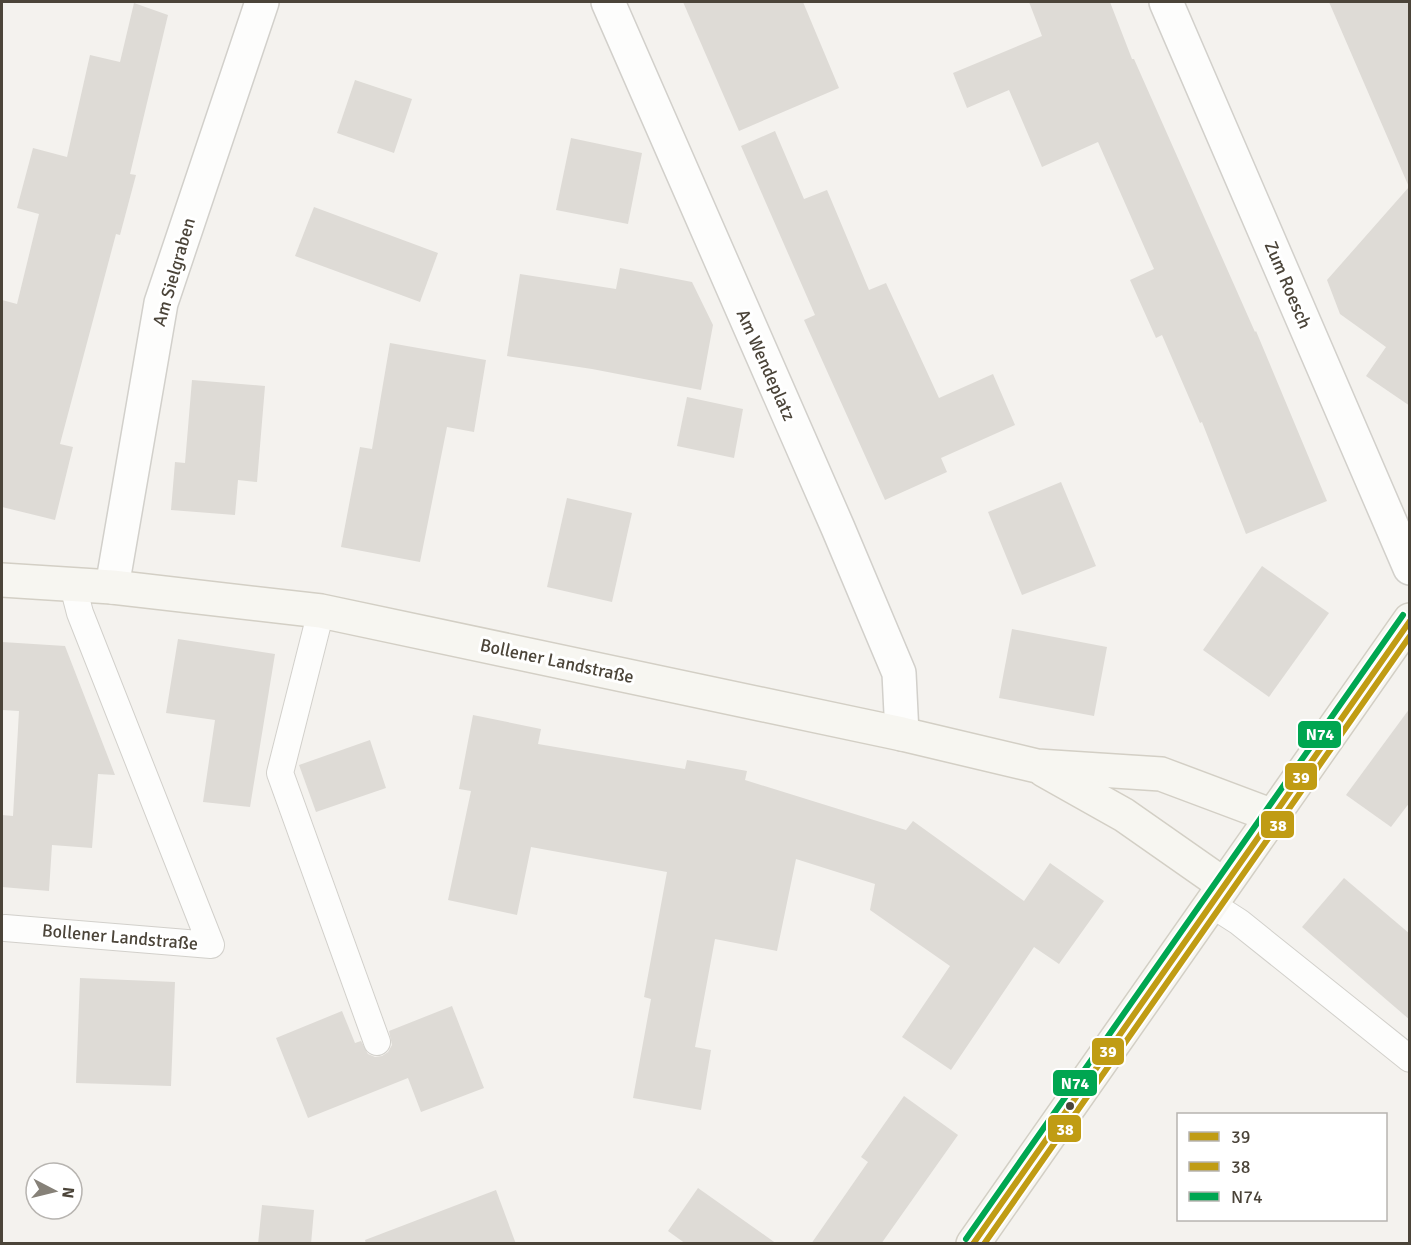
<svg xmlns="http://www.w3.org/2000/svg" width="1411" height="1245" font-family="Signika,sans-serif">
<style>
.building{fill:#dedbd6}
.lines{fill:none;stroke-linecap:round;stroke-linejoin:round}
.lane-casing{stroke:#d2d0cb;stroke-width:28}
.street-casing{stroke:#d2d0cb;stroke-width:36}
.secondary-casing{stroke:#d3cfc5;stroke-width:36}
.lane{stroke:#fdfdfc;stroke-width:26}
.street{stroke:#fdfdfc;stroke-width:33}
.secondary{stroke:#f7f6f1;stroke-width:33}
.bus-1-casing{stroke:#fff;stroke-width:10}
.bus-2-casing{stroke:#fff;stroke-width:10}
.bus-3-casing{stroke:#fff;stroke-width:10}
.bus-1{stroke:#c09c14;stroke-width:6}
.bus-2{stroke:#c09c14;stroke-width:6}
.bus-3{stroke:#00a651;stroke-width:6}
.bus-dot{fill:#4b4439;stroke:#fff;stroke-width:2}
.labels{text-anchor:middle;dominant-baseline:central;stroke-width:6;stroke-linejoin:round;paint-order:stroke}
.street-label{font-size:18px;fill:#4b4439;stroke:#fff}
.line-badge{stroke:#fff;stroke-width:2}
.badge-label{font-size:16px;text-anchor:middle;font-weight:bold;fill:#fff}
</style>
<rect width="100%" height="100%" fill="#f4f2ee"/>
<g class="building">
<polygon points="683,2 803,2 839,88 739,131"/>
<polygon points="1029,2 1110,2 1132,59 1134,59 1255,332 1256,331 1327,501 1246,534 1202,422 1200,423 1162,335 1156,338 1130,280 1154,269 1098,142 1042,167 1009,90 967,108 953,73 1042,36"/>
<polygon points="1329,2 1410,2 1410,406 1366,376 1386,347 1340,314 1327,280 1409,187"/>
<polygon points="134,3 168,15 130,174 136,175 120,235 116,234 60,444 73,447 55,520 2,507 2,300 17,304 39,214 17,208 33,148 67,157 90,55 120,62"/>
<polygon points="355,80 412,99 394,153 337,133"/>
<polygon points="775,131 804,199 827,190 869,290 886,283 939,398 993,374 1015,425 941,458 947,472 885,500 804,320 815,315 741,146"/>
<polygon points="571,138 642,153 628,224 556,210"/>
<polygon points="314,207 438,253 420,302 295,256"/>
<polygon points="620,268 692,282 713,325 701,390 592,369 507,356 520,274 616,289"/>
<polygon points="390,343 486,360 474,432 447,427 420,562 341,547 360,447 372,449"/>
<polygon points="192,380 265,386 257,482 238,480 235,515 171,510 175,462 185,463"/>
<polygon points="687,397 743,409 734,458 677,446"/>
<polygon points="1061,482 1096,566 1022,595 988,512"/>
<polygon points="567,498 632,513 612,602 547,587"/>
<polygon points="1262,566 1329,613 1269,697 1203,650"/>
<polygon points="1012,629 1107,647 1094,716 999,698"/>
<polygon points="178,639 275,654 250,807 203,802 215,720 166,713"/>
<polygon points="2,642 65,646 115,775 98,774 92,848 52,845 49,891 2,887 2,815 13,816 19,711 2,710"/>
<polygon points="1410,708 1410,802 1391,827 1346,795"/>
<polygon points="473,715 541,729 538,744 685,769 687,760 747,771 745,780 906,830 913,821 1024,901 1050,863 1104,901 1059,964 1034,947 951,1070 902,1037 950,966 870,910 875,884 796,859 777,951 715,939 695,1047 711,1050 701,1110 633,1098 651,999 644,997 667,872 531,847 517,915 448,900 471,791 459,789"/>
<polygon points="370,740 386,788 316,812 299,765"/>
<polygon points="1344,878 1410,934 1410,1020 1302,927"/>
<polygon points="80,978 175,982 171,1086 76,1083"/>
<polygon points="452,1006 484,1088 421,1112 408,1078 308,1118 276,1038 342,1011 355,1043 361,1041 368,1054 375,1057 382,1056 388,1052 392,1045 389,1031"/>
<polygon points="904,1096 958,1135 881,1244 811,1244 868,1162 861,1157"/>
<polygon points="698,1188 777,1244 686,1244 668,1231"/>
<polygon points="496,1190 516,1244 366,1244 365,1240"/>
<polygon points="262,1205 314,1210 311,1244 258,1244"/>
</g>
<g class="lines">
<g class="lane-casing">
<g id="lane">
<polyline points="321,611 280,773 377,1042"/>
<polyline points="1211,904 1239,922 1410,1059"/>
<polyline points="5,928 211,945 80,613 73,586"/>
</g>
</g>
<g class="street-casing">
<g id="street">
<polyline points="608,2 838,528 899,673 902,734"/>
<polyline points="1166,2 1410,568"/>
<polyline points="112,587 161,303 262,2"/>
</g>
</g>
<g class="secondary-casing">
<g id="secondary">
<polyline points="2,580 112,587 321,611 902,734 1037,766 1161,774 1273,816"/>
<polyline points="1044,770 1124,815 1224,885"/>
<polyline points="973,1244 1410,620"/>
</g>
</g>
<use href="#lane" class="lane"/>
<use href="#street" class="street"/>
<use href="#secondary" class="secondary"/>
<g class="bus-1-casing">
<polyline id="bus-1" points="973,1244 1410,621"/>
</g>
<g class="bus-2-casing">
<polyline id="bus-2" points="984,1244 1410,636"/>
</g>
<g class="bus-3-casing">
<polyline id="bus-3" points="966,1239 1403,615"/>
</g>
<use href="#bus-1" class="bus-1"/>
<use href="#bus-2" class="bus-2"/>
<use href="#bus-3" class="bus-3"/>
</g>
<circle class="bus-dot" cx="1070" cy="1106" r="5"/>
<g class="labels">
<g class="street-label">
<text transform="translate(174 272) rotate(-74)">Am Sielgraben</text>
<text transform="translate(1288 285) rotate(67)">Zum Roesch</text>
<text transform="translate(766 365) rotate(66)">Am Wendeplatz</text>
<text transform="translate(557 661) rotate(12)">Bollener Landstraße</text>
<text transform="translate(120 937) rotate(5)">Bollener Landstraße</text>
</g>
</g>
<g class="line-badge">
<rect x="1297" y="720" width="45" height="29" rx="6" fill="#00a651"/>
<rect x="1284" y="762" width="34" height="29" rx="6" fill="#c09c14"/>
<rect x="1260" y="810" width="35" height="29" rx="6" fill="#c09c14"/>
<rect x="1091" y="1037" width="34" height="29" rx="6" fill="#c09c14"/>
<rect x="1052" y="1069" width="46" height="28" rx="6" fill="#00a651"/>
<rect x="1047" y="1114" width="35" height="29" rx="6" fill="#c09c14"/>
</g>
<g class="badge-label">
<text x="1320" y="740">N74</text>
<text x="1301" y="783">39</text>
<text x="1278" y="831">38</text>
<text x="1108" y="1057">39</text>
<text x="1075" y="1089">N74</text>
<text x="1065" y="1135">38</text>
</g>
<rect width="1411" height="1245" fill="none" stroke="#4b4439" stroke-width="6"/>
<rect x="1177" y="1113" width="210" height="108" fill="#ffffff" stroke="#b7b4b0" stroke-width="1.5"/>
<rect x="1189" y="1132" width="30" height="9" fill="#c09c14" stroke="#b7b4b0" stroke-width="1.5"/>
<text x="1231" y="1143" font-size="18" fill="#4b4439">39</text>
<rect x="1189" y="1162" width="30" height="9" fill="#c09c14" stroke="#b7b4b0" stroke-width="1.5"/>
<text x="1231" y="1173" font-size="18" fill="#4b4439">38</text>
<rect x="1189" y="1192" width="30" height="9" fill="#00a651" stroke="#b7b4b0" stroke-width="1.5"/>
<text x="1231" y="1203" font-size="18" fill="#4b4439">N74</text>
<g transform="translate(54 1191) rotate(97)"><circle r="28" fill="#ffffff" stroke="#b7b4b0" stroke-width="1.5"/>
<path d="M0-4.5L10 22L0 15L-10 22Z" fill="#868178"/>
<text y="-9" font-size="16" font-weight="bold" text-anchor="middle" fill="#4b4439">N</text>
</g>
</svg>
